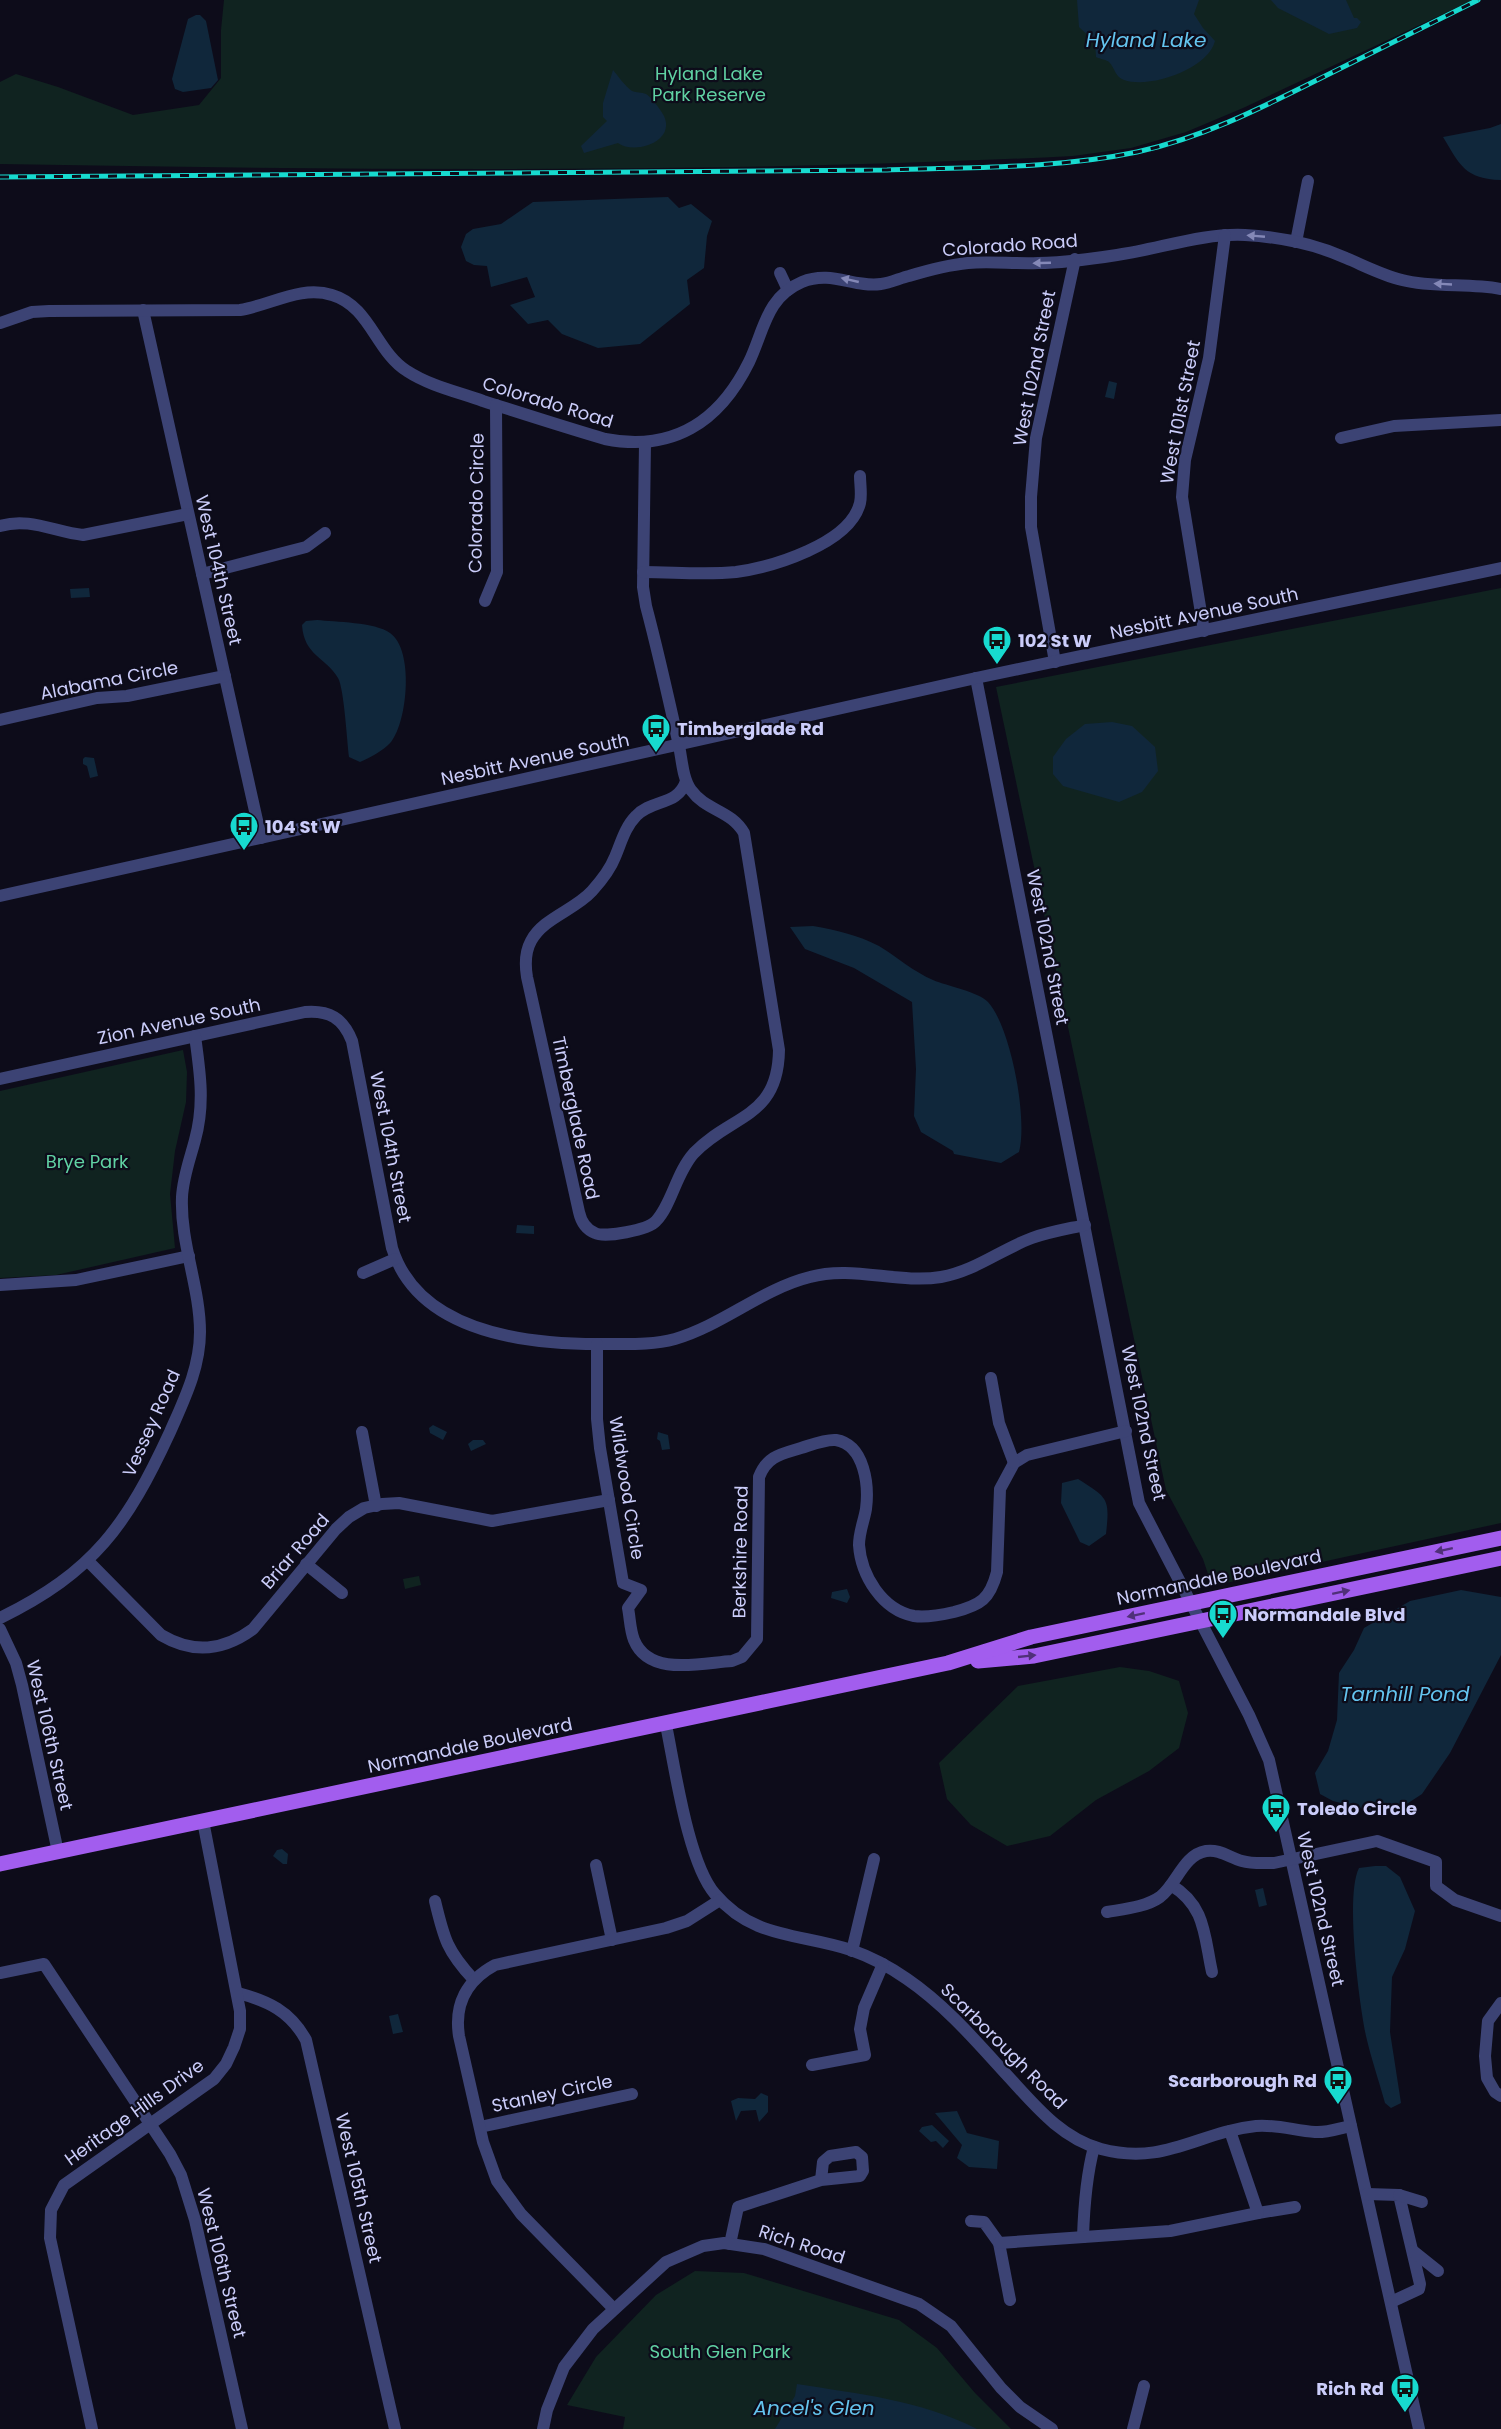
<svg xmlns="http://www.w3.org/2000/svg" width="1501" height="2429" font-family="Poppins,sans-serif">
<style>
.green{fill:#102320}
.water{fill:#10273b}
.lines{fill:none;stroke-linecap:round;stroke-linejoin:round}
.minor{stroke:#3c4374;stroke-width:12}
.major{stroke:#a25dee;stroke-width:15}
.rail-casing{stroke:#17dacf;stroke-width:5}
.rail{stroke:#0d0c1a;stroke-width:3;stroke-dasharray:9;stroke-linecap:butt}
.oneway{fill:#8488b7}
.oneway2{fill:#503079}
.labels{text-anchor:middle;dominant-baseline:central;stroke-width:4.5;stroke-linejoin:round;paint-order:stroke}
.park-label{font-size:18px;fill:#60d1a3;stroke:#0d0c1a}
.street-label{font-size:18px;fill:#cbcdfa;stroke:#0d0c1a}
.poi-label{font-size:18px;font-weight:bold;fill:#cbcdfa;stroke:#0d0c1a;text-anchor:start}
.water-label{font-size:20px;font-style:italic;fill:#64c4ef;stroke:#0d0c1a}
</style>
<rect width="100%" height="100%" fill="#0d0c1a"/>
<g class="green">
<path d="M224 0H1473L1243 108 1186 132 1131 148 1073 156C716 174 357 170 0 164V82L16 74 58 87 133 115 199 105 221 78V30Z"/>
<polygon points="1501,588 1501,1523 1212,1586 1203,1559 1166,1490 996,687"/>
<polygon points="183,1050 187,1072 186,1102 175,1151 170,1194 175,1248 56,1275 0,1278 0,1091"/>
<polygon points="419,1576 421,1585 405,1589 403,1579"/>
<polygon points="1120,1667 1149,1671 1179,1681 1188,1713 1179,1748 1149,1771 1096,1800 1050,1836 1007,1846 971,1825 947,1799 939,1763 1018,1686"/>
<polygon points="695,2271 744,2273 899,2320 937,2348 975,2393 1011,2429 623,2429 625,2417 567,2405 596,2357 656,2295"/>
</g>
<g class="water">
<path d="M1077 0H1199L1194 14 1203 28 1215 41C1208 69 1150 89 1124 80 1115 77 1115 68 1109 62 1107 60 1100 59 1096 57L1095 42 1079 27Z"/>
<polygon points="1271,0 1346,0 1354,18 1357,18 1361,22 1357,28 1329,34 1278,8"/>
<polygon points="196,15 200,15 206,21 218,80 211,88 183,92 175,89 172,79 188,19"/>
<path d="M613 70C618 76 625 86 632 91 636 93 642 92 646 94 651 97 661 110 664 116 676 142 634 155 618 143L584 153 581 146 607 121 603 117V103Z"/>
<path d="M1501 124V180C1465 179 1460 165 1443 137L1490 128Z"/>
<polygon points="668,197 679,208 691,204 712,221 707,236 704,268 687,280 690,304 640,344 598,348 562,334 548,320 528,324 510,305 535,297 527,277 491,287 487,266 474,265 466,261 461,247 466,234 473,229 501,224 533,202"/>
<polygon points="1109,381 1117,383 1114,399 1105,397"/>
<polygon points="89,588 90,597 71,598 70,589"/>
<path d="M317 620C335 622 375 622 390 633 414 649 408 721 391 742 384 750 370 758 360 762L349 757C347 741 344 688 338 678 326 657 304 656 302 625L306 621Z"/>
<polygon points="1112,722 1132,726 1155,747 1158,771 1142,792 1119,802 1063,786 1053,774 1053,757 1066,739 1085,724"/>
<polygon points="85,757 94,758 98,776 90,778 87,766 83,764 83,759"/>
<path d="M813 926C836 930 858 935 879 946 897 957 914 972 933 980 947 986 979 992 988 1002 1011 1027 1028 1120 1019 1152L1001 1163 954 1154 953 1151 921 1132 914 1116 916 1069 912 1002 854 968 805 949 790 927Z"/>
<polygon points="517,1225 534,1226 534,1234 516,1233"/>
<polygon points="433,1425 447,1432 443,1440 430,1433 429,1428"/>
<polygon points="658,1432 668,1435 670,1449 662,1450 660,1441 657,1439"/>
<polygon points="473,1440 483,1440 486,1444 471,1451 468,1444"/>
<path d="M1078 1479C1108 1498 1110 1498 1106 1534L1089 1546 1080 1542 1061 1503 1062 1483Z"/>
<polygon points="847,1589 850,1597 847,1603 831,1598 832,1592"/>
<polygon points="1461,1590 1501,1597 1501,1655 1450,1753 1422,1794 1396,1811 1379,1813 1333,1801 1320,1794 1315,1773 1328,1751 1337,1720 1339,1673 1354,1650 1364,1628 1410,1601"/>
<polygon points="282,1849 288,1854 287,1864 283,1864 273,1856 277,1850"/>
<path d="M1375 1866H1386L1400 1877 1415 1911 1405 1949 1392 1977 1390 2032 1401 2103 1391 2108 1385 2103C1379 2081 1371 2058 1366 2036 1359 2003 1345 1895 1359 1868Z"/>
<polygon points="1263,1888 1267,1905 1259,1907 1255,1890"/>
<polygon points="398,2014 403,2032 393,2034 389,2016"/>
<polygon points="761,2093 768,2096 768,2112 759,2122 756,2110 741,2111 736,2121 731,2101 738,2098 755,2099"/>
<polygon points="957,2111 967,2133 999,2141 997,2169 969,2167 957,2158 962,2145 935,2113"/>
<polygon points="932,2125 949,2141 943,2148 936,2141 931,2142 919,2131 922,2127"/>
<path d="M797 2384C859 2394 921 2400 977 2429H775L795 2396Z"/>
</g>
<g class="lines">
<g class="minor">
<polyline points="1296,242 1308,181"/>
<polyline points="780,273 788,290"/>
<polyline points="143,310 261,838"/>
<path d="M0 323 32 312 49 311 240 310C271 305 301 285 332 295 370 306 376 352 407 371 430 386 458 392 483 401 524 414 564 427 605 439 672 452 719 423 749 362 764 331 766 297 802 282 832 270 853 288 881 284 891 283 900 278 909 276 929 270 948 265 968 263 991 261 1014 264 1038 263 1064 263 1091 259 1117 255 1160 249 1201 233 1245 235 1279 237 1315 244 1346 258 1365 266 1382 275 1402 280 1433 288 1469 283 1501 289"/>
<polyline points="1341,438 1394,426 1501,420"/>
<path d="M645 443 643 587 646 606C658 651 668 696 678 741 682 757 682 778 691 790 706 811 731 810 744 833L779 1050C778 1119 731 1114 694 1153 676 1173 672 1204 656 1221 648 1230 605 1238 595 1233 585 1229 581 1221 579 1212L527 977C525 965 525 952 531 941 543 918 575 910 592 891 601 881 610 870 615 857 621 843 625 827 636 816 652 799 678 806 686 781"/>
<path d="M0 526C29 517 55 532 83 535L188 514"/>
<path d="M643 572C674 572 705 575 736 572 772 567 850 544 860 503 862 495 860 484 860 476"/>
<polyline points="202,574 306,547 325,533"/>
<polyline points="485,601 497,572 496,405"/>
<polyline points="1204,631 1182,497 1185,460 1209,358 1225,235"/>
<polyline points="1055,662 1031,527 1031,497 1036,438 1075,259"/>
<polyline points="976,678 1139,1503 1249,1715 1269,1760 1419,2429"/>
<polyline points="0,720 97,698 127,696 225,676"/>
<polyline points="0,896 976,678 1501,568"/>
<path d="M0 1079 305 1012C329 1010 343 1018 352 1041L392 1248C419 1334 530 1345 607 1344 630 1344 653 1345 675 1339 723 1325 762 1289 810 1277 852 1265 898 1284 941 1277 975 1271 1000 1250 1032 1238 1049 1232 1067 1229 1085 1225"/>
<polyline points="363,1273 395,1259"/>
<polyline points="0,1285 76,1280 189,1256"/>
<path d="M597 1344V1419L600 1448 623 1583 641 1590 628 1608C630 1618 630 1630 634 1640 649 1677 701 1663 732 1661L742 1657 757 1639 759 1477C767 1456 781 1454 801 1448 811 1445 825 1439 836 1440 865 1445 869 1486 866 1509 864 1521 859 1532 859 1545 861 1575 882 1610 914 1616 927 1618 941 1615 954 1612 981 1605 990 1599 997 1572L1000 1489 1014 1463 1027 1455 1126 1431"/>
<polyline points="991,1378 999,1423 1014,1463"/>
<polyline points="362,1432 376,1506"/>
<path d="M88 1561 161 1635C193 1654 223 1651 253 1629L336 1529 349 1517 364 1508 382 1504 399 1503 492 1521 609 1500"/>
<polyline points="306,1564 342,1593"/>
<path d="M0 1618C94 1572 127 1525 170 1432 184 1400 200 1368 200 1332 200 1287 180 1243 182 1197 183 1177 190 1159 195 1140 205 1104 200 1072 195 1036"/>
<polyline points="0,1629 16,1663 22,1685 58,1852"/>
<path d="M666 1725C675 1768 688 1863 715 1894 753 1939 799 1933 851 1950 871 1957 890 1967 907 1979 945 2005 975 2040 1006 2074 1033 2103 1060 2138 1101 2149 1165 2166 1198 2132 1256 2126 1276 2124 1296 2131 1315 2132 1327 2133 1340 2128 1351 2126"/>
<polyline points="596,1865 612,1940"/>
<path d="M1171 1885C1206 1906 1204 1936 1212 1972"/>
<path d="M435 1901C444 1939 447 1951 474 1980"/>
<path d="M1107 1912C1124 1909 1146 1907 1160 1897 1177 1884 1183 1855 1206 1851 1219 1849 1229 1857 1242 1861 1252 1864 1263 1863 1274 1863L1377 1841 1436 1862V1886L1455 1900 1501 1916"/>
<polyline points="852,1951 874,1859"/>
<polyline points="0,1973 44,1964 170,2154 181,2175 195,2220 242,2429"/>
<path d="M238 1993C268 2001 290 2011 306 2040L395 2429"/>
<polyline points="1501,2003 1488,2021 1485,2056 1487,2078 1495,2092 1501,2096"/>
<polyline points="812,2065 865,2055 860,2029 864,2008 883,1964"/>
<polyline points="480,2127 632,2094"/>
<polyline points="1367,2194 1399,2195 1420,2284 1419,2289 1391,2302"/>
<polyline points="1399,2195 1422,2202"/>
<polyline points="1258,2213 1295,2207"/>
<polyline points="971,2221 984,2222 999,2243 1010,2300"/>
<path d="M1083 2237C1084 2206 1086 2177 1094 2147"/>
<polyline points="999,2243 1170,2231 1258,2213 1230,2131"/>
<polyline points="730,2244 738,2207 821,2180 860,2176 863,2171 862,2157 856,2152 830,2156 823,2162 821,2180"/>
<polyline points="1413,2251 1438,2271"/>
<path d="M614 2309 521 2214 497 2181 483 2142 459 2036C454 2004 467 1980 495 1965L666 1928 687 1921 720 1900"/>
<polyline points="92,2429 50,2238 51,2210 64,2185 214,2079 226,2064 234,2047 240,2029 240,2011 203,1821"/>
<polyline points="543,2429 547,2410 564,2367 593,2329 666,2262 703,2246 724,2243 764,2249 919,2304 951,2326 1001,2388 1020,2407 1052,2429"/>
<polyline points="1133,2429 1144,2386"/>
</g>
<g class="major">
<polyline points="978,1661 1034,1656 1501,1558"/>
<polyline points="0,1864 948,1663 1031,1637 1501,1538"/>
</g>
<g class="rail-casing">
<path id="rail" d="M0 177 887 170C971 167 1056 169 1137 152 1201 138 1257 110 1315 81 1369 54 1424 27 1478 0"/>
</g>
<use href="#rail" class="rail"/>
</g>
<defs><path id="oneway-solid" d="M-6-.8H1V-3.2L6.5 0L1 3.2V.8H-6Z" transform="scale(1.5)"/></defs>
<g class="oneway">
<use href="#oneway-solid" transform="translate(1256 236) rotate(-175)"/>
<use href="#oneway-solid" transform="translate(1042 263) rotate(178)"/>
<use href="#oneway-solid" transform="translate(850 280) rotate(-167)"/>
<use href="#oneway-solid" transform="translate(1443 284) rotate(-177)"/>
</g>
<g class="oneway2">
<use href="#oneway-solid" transform="translate(1444 1550) rotate(168)"/>
<use href="#oneway-solid" transform="translate(1341 1592) rotate(-12)"/>
<use href="#oneway-solid" transform="translate(1136 1615) rotate(168)"/>
<use href="#oneway-solid" transform="translate(1027 1656) rotate(-6)"/>
</g>
<defs>
<g id="bus-pin" transform="scale(1.5)"><path d="M0 17L-7.5 6A9.5 9.5 0 1 1 7.5 6Z" fill="#17dacf" stroke="#0d0c1a"/><path d="M-5-6H5V4H4V6H2V4H-2V6H-4V4H-5ZM-3.5-4V0h7V-4ZM-3.5 1.2v1.5H-2V1.2ZM2 1.2v1.5H3.5V1.2Z" fill="#111"/></g>
</defs>
<g fill-rule="evenodd">
<use href="#bus-pin" x="997" y="640"/>
<use href="#bus-pin" x="656" y="728"/>
<use href="#bus-pin" x="244" y="826"/>
<use href="#bus-pin" x="1223" y="1614"/>
<use href="#bus-pin" x="1276" y="1808"/>
<use href="#bus-pin" x="1338" y="2080"/>
<use href="#bus-pin" x="1405" y="2388"/>
</g>
<g class="labels">
<g class="park-label">
<text x="709" y="73">Hyland Lake<tspan x="709" dy="21">Park Reserve</tspan></text>
<text x="87" y="1161">Brye Park</text>
<text x="720" y="2351">South Glen Park</text>
</g>
<g class="street-label">
<text transform="translate(1010 245) rotate(-4)">Colorado Road</text>
<text transform="translate(1034 368) rotate(-79)">West 102nd Street</text>
<text transform="translate(548 402) rotate(17)">Colorado Road</text>
<text transform="translate(1180 412) rotate(-79)">West 101st Street</text>
<text transform="translate(476 503) rotate(-89)">Colorado Circle</text>
<text transform="translate(219 570) rotate(77)">West 104th Street</text>
<text transform="translate(1204 613) rotate(-12)">Nesbitt Avenue South</text>
<text transform="translate(109 680) rotate(-11)">Alabama Circle</text>
<text transform="translate(535 759) rotate(-12)">Nesbitt Avenue South</text>
<text transform="translate(1048 947) rotate(79)">West 102nd Street</text>
<text transform="translate(179 1021) rotate(-12)">Zion Avenue South</text>
<text transform="translate(576 1118) rotate(78)">Timberglade Road</text>
<text transform="translate(391 1147) rotate(79)">West 104th Street</text>
<text transform="translate(151 1423) rotate(-66)">Vessey Road</text>
<text transform="translate(1144 1423) rotate(78)">West 102nd Street</text>
<text transform="translate(627 1488) rotate(81)">Wildwood Circle</text>
<text transform="translate(295 1551) rotate(-49)">Briar Road</text>
<text transform="translate(740 1552) rotate(-89)">Berkshire Road</text>
<text transform="translate(1219 1577) rotate(-12)">Normandale Boulevard</text>
<text transform="translate(50 1735) rotate(77)">West 106th Street</text>
<text transform="translate(470 1745) rotate(-12)">Normandale Boulevard</text>
<text transform="translate(1321 1909) rotate(77)">West 102nd Street</text>
<text transform="translate(1004 2046) rotate(45)">Scarborough Road</text>
<text transform="translate(552 2093) rotate(-12)">Stanley Circle</text>
<text transform="translate(134 2112) rotate(-36)">Heritage Hills Drive</text>
<text transform="translate(359 2188) rotate(77)">West 105th Street</text>
<text transform="translate(802 2244) rotate(18)">Rich Road</text>
<text transform="translate(222 2263) rotate(76)">West 106th Street</text>
</g>
<g class="poi-label">
<text x="1018" y="640">102 St W</text>
<text x="677" y="728">Timberglade Rd</text>
<text x="265" y="826">104 St W</text>
<text x="1244" y="1614">Normandale Blvd</text>
<text x="1297" y="1808">Toledo Circle</text>
<text x="1317" y="2080" text-anchor="end">Scarborough Rd</text>
<text x="1384" y="2388" text-anchor="end">Rich Rd</text>
</g>
<g class="water-label">
<text x="1146" y="40">Hyland Lake</text>
<text x="1405" y="1694">Tarnhill Pond</text>
<text x="814" y="2408">Ancel's Glen</text>
</g>
</g>
</svg>
